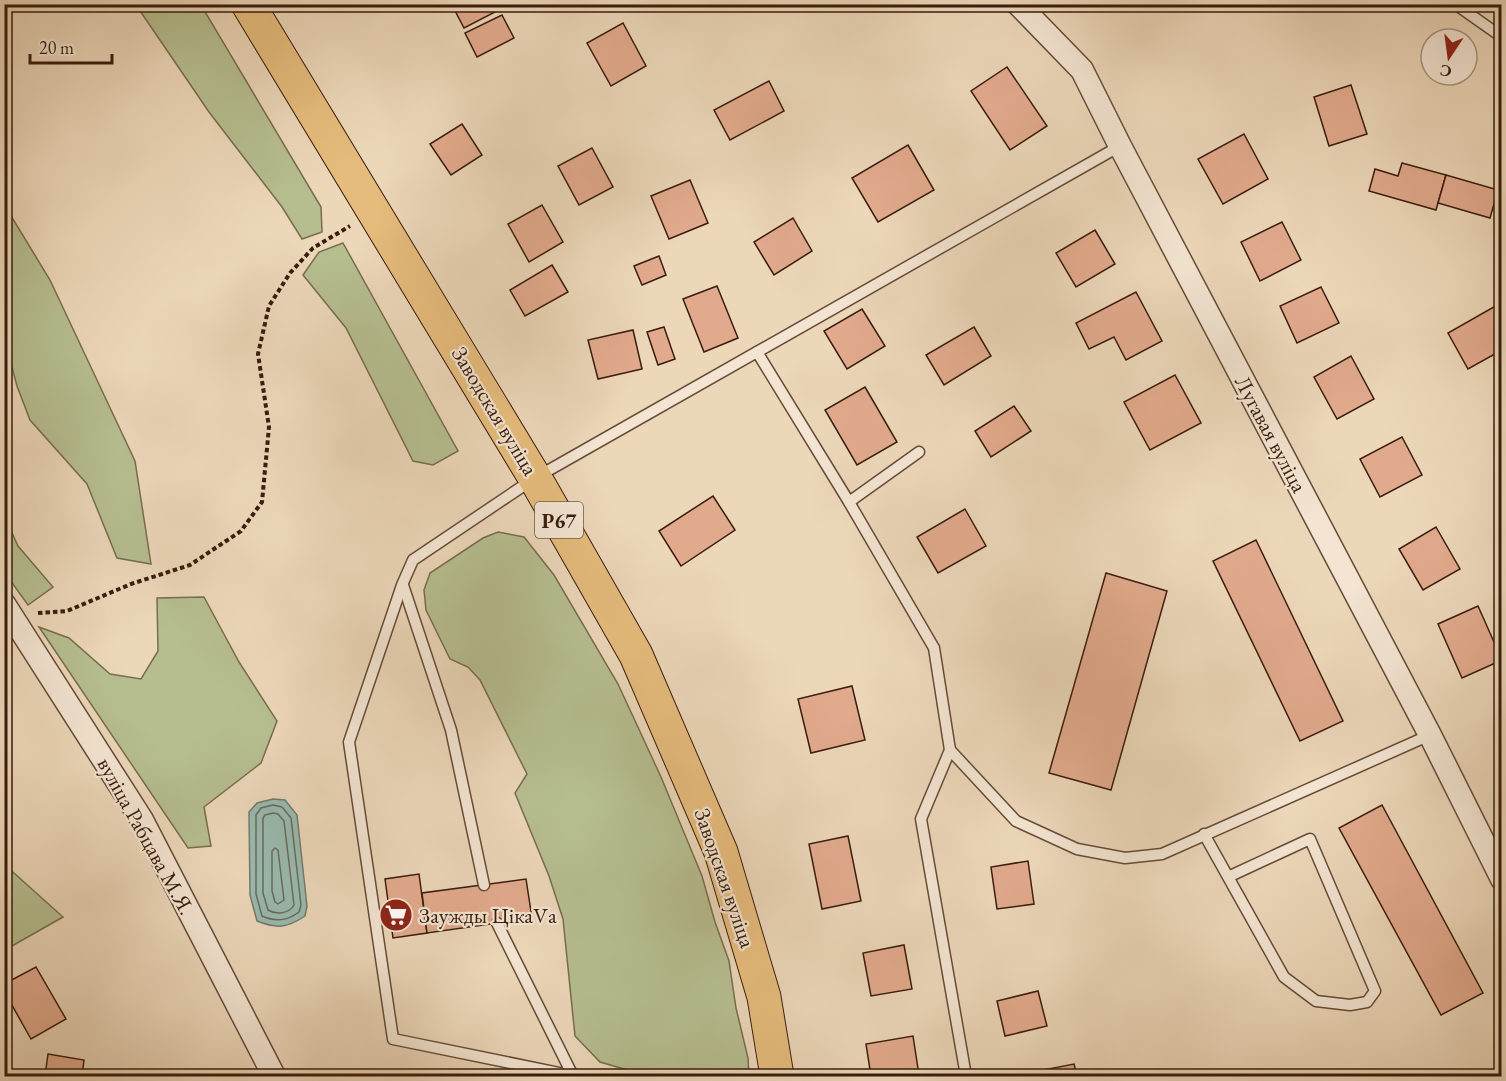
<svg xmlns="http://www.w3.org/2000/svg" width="1506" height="1081" font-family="'EB Garamond',serif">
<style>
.green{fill:#b6be90;stroke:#786d4e;stroke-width:1.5}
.water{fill:#99baaf;stroke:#737b6e;stroke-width:1.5}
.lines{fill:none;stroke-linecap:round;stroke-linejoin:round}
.shore{stroke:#696b5e;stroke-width:1.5}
.building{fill:#e2aa8d;stroke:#391c0d;stroke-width:1.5}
.service-casing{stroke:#664b38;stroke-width:13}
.minor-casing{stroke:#664b38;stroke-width:25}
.primary-casing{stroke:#391c0d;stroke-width:35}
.path{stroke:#391c0d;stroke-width:4;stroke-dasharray:4.5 3;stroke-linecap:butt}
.service{stroke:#f3e5d2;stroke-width:10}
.minor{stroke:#f3e5d2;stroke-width:22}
.primary{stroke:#e6bc7c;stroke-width:33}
.labels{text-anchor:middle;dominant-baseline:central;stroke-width:4.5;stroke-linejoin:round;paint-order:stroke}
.shield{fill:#f3e5d2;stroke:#715848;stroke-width:1.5}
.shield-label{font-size:21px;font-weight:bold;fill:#391c0d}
.street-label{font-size:22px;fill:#391c0d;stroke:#f3e5d2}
.poi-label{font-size:22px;fill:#391c0d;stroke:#f3e5d2;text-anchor:start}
</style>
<rect width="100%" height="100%" fill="#ecd7b9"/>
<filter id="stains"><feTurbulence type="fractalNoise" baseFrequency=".00333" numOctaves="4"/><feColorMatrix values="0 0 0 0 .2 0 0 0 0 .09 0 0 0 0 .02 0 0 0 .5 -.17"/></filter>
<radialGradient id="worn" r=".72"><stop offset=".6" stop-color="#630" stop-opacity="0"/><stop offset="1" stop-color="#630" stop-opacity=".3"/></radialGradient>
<g class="green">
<polygon points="136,5 201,5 321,207 322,232 302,239 282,207 209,112"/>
<polygon points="5,206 50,280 135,461 151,564 117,558 87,484 30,420 17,386 5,341"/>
<polygon points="343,243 458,451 433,465 413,461 346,328 303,275 319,252"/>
<polygon points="4,515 18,546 53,587 28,605 5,573"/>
<polygon points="498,532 524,537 554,575 618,684 661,777 702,876 715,922 729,961 736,1008 748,1058 749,1076 648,1076 600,1062 575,1036 563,919 549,876 515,793 527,774 480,680 468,667 450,659 426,610 424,590 430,573 483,538"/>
<polygon points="204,597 239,662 277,721 261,763 204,807 211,846 188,848 39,627 69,638 110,674 141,679 158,651 157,598"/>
<polygon points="5,865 63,917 5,950"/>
</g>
<path class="water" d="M273 799 285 800 297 815 307 906 305 916C287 928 277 929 257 921L250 895 249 812 257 803Z"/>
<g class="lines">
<g class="shore">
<path d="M273 805 282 807 291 818 301 905 299 912C287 921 276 922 262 916L256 894V815L261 808Z"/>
<path d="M273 813 278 814 284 821 294 905C289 914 276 915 268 910L263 893V818L265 815Z"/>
<polygon points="275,848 278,850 284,900 278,904 275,902 272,891 272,851"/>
</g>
</g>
<g class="building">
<polygon points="494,4 497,11 464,28 452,5"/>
<polygon points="502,15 514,38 477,57 465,33"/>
<polygon points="623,23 646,66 611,86 587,43"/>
<polygon points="1007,67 1047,126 1010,150 971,91"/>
<polygon points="769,81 784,111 730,140 714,110"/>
<polygon points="1351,85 1367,134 1329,146 1314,97"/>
<polygon points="462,124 482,155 451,175 430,144"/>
<polygon points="1244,134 1268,179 1223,204 1198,159"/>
<polygon points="908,145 934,190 878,222 852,178"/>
<polygon points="592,148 613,187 579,205 558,166"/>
<polygon points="1402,163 1446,175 1436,210 1369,191 1375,169 1398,176"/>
<polygon points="1446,175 1498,190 1490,218 1438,203"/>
<polygon points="690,180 708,223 669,239 651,196"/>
<polygon points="542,205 563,242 529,262 508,224"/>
<polygon points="793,218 812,251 774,275 754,242"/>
<polygon points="1282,222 1301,260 1260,281 1241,242"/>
<polygon points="1095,230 1115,264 1076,287 1056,253"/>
<polygon points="659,256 666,275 642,285 634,266"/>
<polygon points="552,265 568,292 525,316 510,290"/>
<polygon points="717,286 738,338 704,352 683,299"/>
<polygon points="1321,287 1339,323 1297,343 1280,306"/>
<polygon points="1136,292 1162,341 1126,360 1114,337 1089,349 1076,323"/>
<polygon points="1499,304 1502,308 1502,350 1468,369 1448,333"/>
<polygon points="862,309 885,346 847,369 824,331"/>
<polygon points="664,327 675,359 658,365 647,332"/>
<polygon points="974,327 991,356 944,385 926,355"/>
<polygon points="633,330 642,369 598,379 588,340"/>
<polygon points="1351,356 1374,399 1337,419 1314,377"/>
<polygon points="1175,375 1201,423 1150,450 1124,402"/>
<polygon points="865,387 897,442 857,465 825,410"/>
<polygon points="1014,406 1031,431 991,457 975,431"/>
<polygon points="1402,437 1422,475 1380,497 1360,459"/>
<polygon points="713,496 735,530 681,566 659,531"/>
<polygon points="965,509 986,546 938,573 917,537"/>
<polygon points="1436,527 1460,569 1423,590 1399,549"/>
<polygon points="1256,540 1343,721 1300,741 1213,561"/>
<polygon points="1106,573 1167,591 1111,790 1049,773"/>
<polygon points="1478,606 1502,660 1462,678 1438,624"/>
<polygon points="852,686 865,740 811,753 798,699"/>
<polygon points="1382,805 1483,993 1441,1015 1339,828"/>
<polygon points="848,836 861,901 822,909 809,844"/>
<polygon points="1028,861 1034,904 997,909 991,867"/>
<polygon points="419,874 427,933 393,938 385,879"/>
<polygon points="526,879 532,918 427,933 422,893"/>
<polygon points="904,945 912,989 871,996 863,953"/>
<polygon points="36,967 66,1019 31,1039 4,991 4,984"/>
<polygon points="1038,991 1047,1026 1005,1036 997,1001"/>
<polygon points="913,1036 919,1075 871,1076 866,1044"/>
<polygon points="48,1054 84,1060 82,1076 45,1076"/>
<polygon points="1074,1064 1077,1076 1022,1076 1022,1074"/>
<polygon points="945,1071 946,1076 912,1076 919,1075"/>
</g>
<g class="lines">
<g class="service-casing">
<g id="service">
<polyline points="1455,4 1502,37"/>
<polyline points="757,352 849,502 934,648 950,750 921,819 966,1076"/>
<polyline points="849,502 919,452"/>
<polyline points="403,585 451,730 484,885"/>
<polyline points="950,750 1016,821 1077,849 1125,858 1162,854 1430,735"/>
<polyline points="1204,834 1284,977 1316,1001 1350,1005 1367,1002 1375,991 1310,839 1228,877"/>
<polyline points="497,923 573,1076"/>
<polyline points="574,1076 393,1039 349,742 402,585 413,560 535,478 1120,146"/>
</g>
</g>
<g class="minor-casing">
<g id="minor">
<polyline points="1018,4 1082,70 1120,146 1430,735 1502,879"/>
<polyline points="4,604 142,820 274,1076"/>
</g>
</g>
<g class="primary-casing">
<polyline id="primary" points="248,4 535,478 636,655 721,852 764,997 777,1076"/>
</g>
<polyline class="path" points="38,613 67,611 131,584 190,565 241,531 262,502 269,427 258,354 269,306 290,273 313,248 350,226"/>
<use href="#service" class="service"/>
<use href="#minor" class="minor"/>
<use href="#primary" class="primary"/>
</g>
<defs>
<g id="supermarket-disc" transform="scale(1.725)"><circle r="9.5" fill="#8f2418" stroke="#f3e5d2"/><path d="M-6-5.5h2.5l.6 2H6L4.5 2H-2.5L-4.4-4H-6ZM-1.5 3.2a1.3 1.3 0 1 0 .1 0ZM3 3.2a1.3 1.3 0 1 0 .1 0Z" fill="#fff"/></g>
</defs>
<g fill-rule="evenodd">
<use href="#supermarket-disc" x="396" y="915"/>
</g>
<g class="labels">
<rect class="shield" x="535" y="502" width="48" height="36" rx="4.5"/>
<g class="shield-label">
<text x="559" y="520">Р67</text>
</g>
<g class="street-label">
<text transform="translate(495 411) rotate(59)">Заводская вуліца</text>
<text transform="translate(1271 434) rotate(62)">Лугавая вуліца</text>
<text transform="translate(146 836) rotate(61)">вуліца Рабцава М.Я.</text>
<text transform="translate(725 878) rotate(71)">Заводская вуліца</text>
</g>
<g class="poi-label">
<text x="419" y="915">Заужды ЦікаVа</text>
</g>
</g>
<rect width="1506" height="1081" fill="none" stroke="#ecd7b9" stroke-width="24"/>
<rect x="6" y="6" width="1494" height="1069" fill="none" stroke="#391c0d" stroke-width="3"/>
<rect x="12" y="12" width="1482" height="1057" fill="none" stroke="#391c0d" stroke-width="1.5"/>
<g transform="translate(1449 57) rotate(193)"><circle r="28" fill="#f3e5d2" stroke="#a99583" stroke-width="1.5"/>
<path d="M0-4.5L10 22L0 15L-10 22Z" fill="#8f2418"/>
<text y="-9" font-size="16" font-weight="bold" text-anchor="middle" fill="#391c0d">С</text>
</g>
<path d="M30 54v9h82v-9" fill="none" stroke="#391c0d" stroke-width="3"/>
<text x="39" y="54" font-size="18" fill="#391c0d" stroke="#f3e5d2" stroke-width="4.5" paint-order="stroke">20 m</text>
<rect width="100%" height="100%" filter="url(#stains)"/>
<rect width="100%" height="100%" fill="url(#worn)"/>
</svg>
